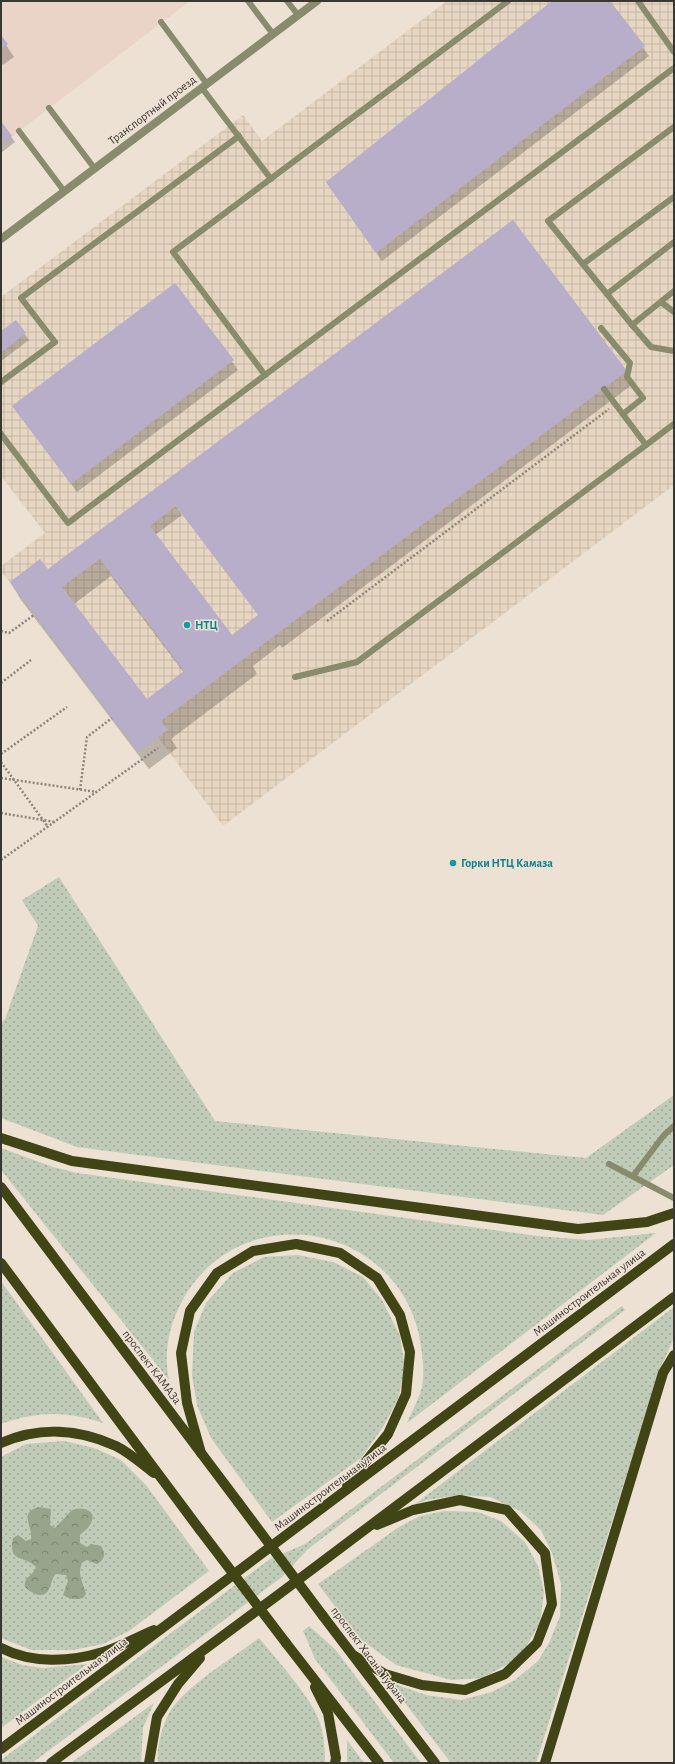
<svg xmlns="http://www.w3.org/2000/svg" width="675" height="1764" font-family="'Alegreya Sans',sans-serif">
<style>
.commercial{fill:#ead4c8}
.industrial{fill:url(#industrial-grid)}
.grass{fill:url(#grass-dots)}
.forest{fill:url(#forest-crowns)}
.shadow{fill:#0003;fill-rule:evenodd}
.building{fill:#b8aec9;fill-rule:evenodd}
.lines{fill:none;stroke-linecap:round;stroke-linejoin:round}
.path{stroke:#8d867c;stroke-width:2.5;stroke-dasharray:2 2;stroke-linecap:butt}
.service{stroke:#888c6c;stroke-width:6}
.minor{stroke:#888c6c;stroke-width:8}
.primary{stroke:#414414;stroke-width:10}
.primary-bridge{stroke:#414414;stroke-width:10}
.culture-dot{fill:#0f9aa8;stroke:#ece1d3;stroke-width:1.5}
.labels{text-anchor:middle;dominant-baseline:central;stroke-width:3;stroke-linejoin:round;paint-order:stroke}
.street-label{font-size:12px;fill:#3a3630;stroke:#ece1d3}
.culture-label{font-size:12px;font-weight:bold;fill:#0d838f;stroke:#ece1d3;text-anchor:start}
</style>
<defs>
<pattern id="industrial-grid" width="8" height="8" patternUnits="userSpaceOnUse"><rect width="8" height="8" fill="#e6d6c2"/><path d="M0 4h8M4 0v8" fill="none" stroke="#c6b8a7"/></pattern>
<pattern id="grass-dots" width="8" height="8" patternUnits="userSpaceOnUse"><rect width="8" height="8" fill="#c0ccb8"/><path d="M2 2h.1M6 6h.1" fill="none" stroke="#9da696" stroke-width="1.8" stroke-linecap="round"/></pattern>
<pattern id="forest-crowns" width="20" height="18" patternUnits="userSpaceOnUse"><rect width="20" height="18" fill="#96a58b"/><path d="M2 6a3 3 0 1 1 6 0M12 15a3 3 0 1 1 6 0" fill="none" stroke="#7b8772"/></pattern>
</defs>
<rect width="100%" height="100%" fill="#ece1d3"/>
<polygon class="commercial" points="1,1 190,1 1,145"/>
<polygon class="industrial" points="447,1 674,1 674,485 223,826 158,737 138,752 1,571 1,566 45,533 1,476 1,297 243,115 262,141"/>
<g class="grass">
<polygon points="59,877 215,1121 586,1158 674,1095 674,1165 603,1215 77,1147 1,1118 1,1023 5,1019 38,926 22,900"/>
<path d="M1 1148 53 1167 77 1173 538 1236 588 1240 656 1233 407 1423C412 1411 419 1399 422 1387 425 1372 422 1350 419 1335 394 1221 239 1196 182 1301 169 1326 163 1353 169 1380L1 1170Z"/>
<polygon points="298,1255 333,1262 363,1277 382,1300 400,1336 405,1369 398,1399 383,1427 361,1458 272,1522 211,1438 197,1405 192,1375 194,1332 206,1303 233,1273 264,1257"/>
<path d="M1 1281 103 1423C65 1411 39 1411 1 1424Z"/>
<polygon points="622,1306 625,1310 308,1549 282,1577 32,1763 1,1763 1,1760 270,1559 305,1544"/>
<polygon points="674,1307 674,1338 660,1369 536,1763 451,1763 389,1682 426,1695 461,1700 492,1692 515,1680 538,1661 550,1641 560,1616 561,1584 552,1553 541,1530 520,1511 490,1497 459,1495 427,1500 415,1504"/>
<polygon points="64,1441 94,1448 121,1460 146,1485 209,1571 129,1631 103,1644 73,1650 31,1650 1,1638 1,1457 26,1444"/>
<polygon points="444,1511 478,1512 501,1521 525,1542 538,1566 544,1592 540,1623 526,1647 508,1664 482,1678 451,1680 396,1665 360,1639 318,1584 399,1527 420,1516"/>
<polygon points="309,1626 335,1649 421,1763 394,1763 315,1659 303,1631"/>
<path d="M259 1638C277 1660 312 1698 320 1723 324 1737 325 1749 325 1763H158C156 1747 163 1721 173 1707 191 1683 234 1657 259 1638Z"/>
<polygon points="1,1657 22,1665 43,1668 87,1664 1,1728"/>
<polygon points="154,1703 143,1728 141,1763 71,1763"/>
<polygon points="347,1740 364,1763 347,1763"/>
</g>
<path class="forest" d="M39 1507 51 1509 50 1525 55 1528 72 1510C81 1507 98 1509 91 1523 89 1528 84 1531 80 1535V1543L87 1547 91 1544 101 1546C106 1553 105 1560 97 1564L87 1560 82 1563C77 1575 83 1582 86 1594L83 1598C76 1600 69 1599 63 1595L68 1581 66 1575 56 1574C51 1579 52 1583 49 1589 44 1600 32 1594 25 1587 23 1576 34 1576 36 1567 24 1554 8 1564 13 1538L18 1535 26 1541 31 1539C33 1526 18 1512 39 1507Z"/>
<g class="shadow">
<polygon points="554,1 609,1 649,56 382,261 327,183"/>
<polygon points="1,37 14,57 3,65 1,62"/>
<polygon points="1,123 15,142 1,153"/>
<path d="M512 221 626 372 633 384 282 648 280 645 253 666 257 674 171 739 177 748 149 769 21 600 11 583 48 571ZM173 502 262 618 234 639 155 535 182 515ZM111 576 184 673 146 701 74 604Z"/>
<polygon points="175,284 238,370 77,492 13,406"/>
<polygon points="15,321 29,340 1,361 1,333"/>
</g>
<g class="building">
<polygon points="552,1 610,1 645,46 376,253 326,182"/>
<polygon points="1,35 8,44 1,49"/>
<polygon points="1,121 12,136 1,145"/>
<path d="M513 220 627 371 161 721 168 730 138 752 10 582 40 559 48 569ZM176 506 258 615 232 635 150 526ZM100 559 184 671 147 699 62 587Z"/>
<polygon points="175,283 234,360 71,484 12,406"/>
<polygon points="16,320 26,333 1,353 1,331"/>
</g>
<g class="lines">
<g class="path">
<polyline points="327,621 609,409"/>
<polyline points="1,631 9,633 34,615"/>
<polyline points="1,683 31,660"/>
<polyline points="1,754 67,707"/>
<polyline points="1,762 48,827"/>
<polyline points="1,778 97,792"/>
<polyline points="80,790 87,737 112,718"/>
<polyline points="1,813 55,822"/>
<polyline points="1,860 158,748"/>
</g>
<g class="service">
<polyline points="248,1 273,34"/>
<polyline points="287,1 298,15"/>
<polyline points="638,1 674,52"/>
<polyline points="161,22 207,84"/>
<polyline points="202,88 271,179"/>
<polyline points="49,108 95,169"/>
<polyline points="674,127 548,221 632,325 674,291"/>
<polyline points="19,131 64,191"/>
<polyline points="583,264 674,197"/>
<polyline points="607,294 674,242"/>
<polyline points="661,302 674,312"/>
<polyline points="632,325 651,347 674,351"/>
<polyline points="601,328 630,363 627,377 643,398 623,414"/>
<polyline points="265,375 173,252 508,1"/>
<polyline points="1,382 55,342 21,298 239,136"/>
<polyline points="604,389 646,445"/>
<polyline points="1,434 68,523 674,68"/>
<polyline points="295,677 357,662 674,424"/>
<polyline points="609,1164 674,1198"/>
<polyline points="633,1176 664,1135 674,1126"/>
</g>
<polyline class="minor" points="1,239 317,1"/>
<g class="primary">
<polyline points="1,1138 72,1161 578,1229 647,1222 674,1213"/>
<polyline points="1,1187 238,1502"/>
<polyline points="1,1263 200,1530"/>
<path d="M1 1443C39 1426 79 1429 116 1446 130 1453 142 1464 154 1473"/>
<polyline points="201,1453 187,1403 181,1353 190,1311 217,1273 253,1251 296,1244 340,1253 377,1278 400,1315 410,1352 406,1394 388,1434 347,1485"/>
<polyline points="323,1616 435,1763"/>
<polyline points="286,1643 379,1763"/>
<path d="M1 1648C32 1664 70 1662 103 1652 120 1647 137 1637 154 1630"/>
<polyline points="353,1655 385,1674 422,1685 465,1690 505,1674 537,1643 552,1604 545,1553 507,1510 460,1500 413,1510 377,1525"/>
<polyline points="315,1687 328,1713 336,1758 335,1763"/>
<polyline points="1,1749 674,1244"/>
<polyline points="51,1763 286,1589 674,1297"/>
<polyline points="149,1763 157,1717 178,1684 200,1658"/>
<polyline points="545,1763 663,1373 674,1355"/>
</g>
<g class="primary-bridge">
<polyline points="238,1502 323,1616"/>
<polyline points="200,1530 286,1643"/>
</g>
</g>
<g class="culture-dot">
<circle cx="187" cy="625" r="4"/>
<circle cx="453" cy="863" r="4"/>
</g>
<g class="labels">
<g class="street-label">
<text transform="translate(152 110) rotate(-37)">Транспортный проезд</text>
<text transform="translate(589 1292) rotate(-37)">Машиностроительная улица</text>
<text transform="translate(152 1367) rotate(53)">проспект КАМАЗа</text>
<text transform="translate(330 1487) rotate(-37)">Машиностроительная улица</text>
<text transform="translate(369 1655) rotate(53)">проспект Хасана Туфана</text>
<text transform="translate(71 1681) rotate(-37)">Машиностроительная улица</text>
</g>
<g class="culture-label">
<text x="195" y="625">НТЦ</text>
<text x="461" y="863">Горки НТЦ Камаза</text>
</g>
</g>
<rect width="675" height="1764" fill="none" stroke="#3a3630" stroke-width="4"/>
</svg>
